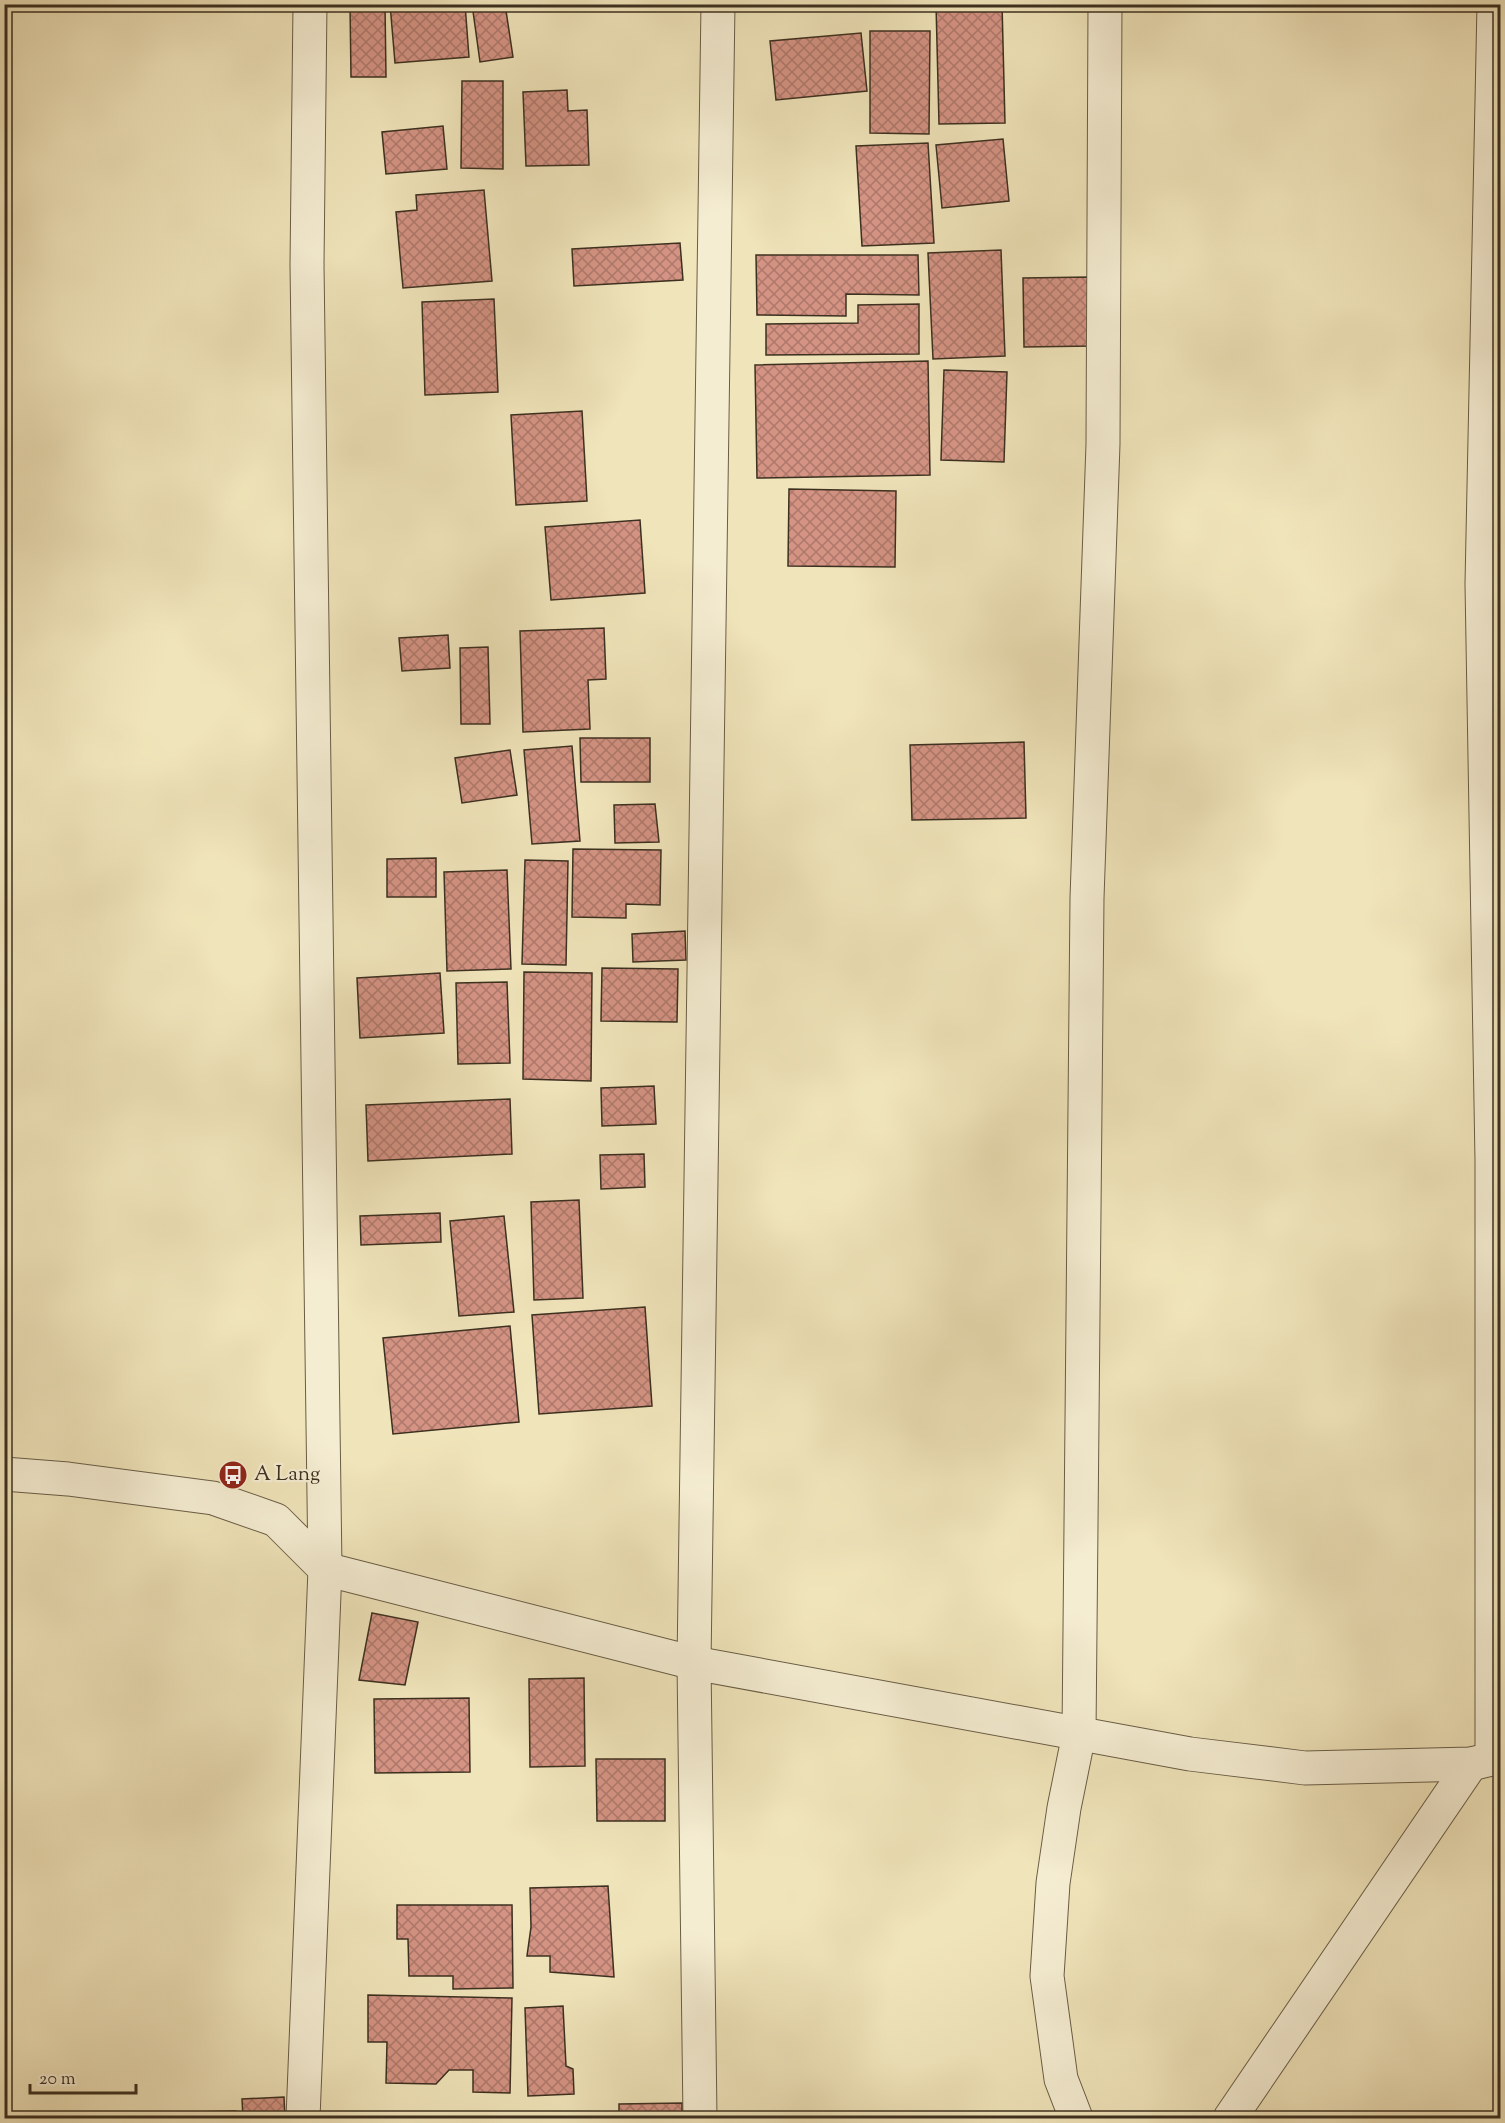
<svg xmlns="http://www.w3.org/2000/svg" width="1505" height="2123" font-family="'Sorts Mill Goudy',serif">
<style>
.building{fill:url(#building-cross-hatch);stroke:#3c3020;stroke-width:1.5}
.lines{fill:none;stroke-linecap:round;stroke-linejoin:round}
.street-casing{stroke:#695d46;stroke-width:35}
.street{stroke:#f5edd2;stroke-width:33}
.labels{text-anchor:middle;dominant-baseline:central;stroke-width:4.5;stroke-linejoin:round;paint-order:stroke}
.poi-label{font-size:21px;fill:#3c3020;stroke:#f5edd2;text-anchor:start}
</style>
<defs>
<pattern id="building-cross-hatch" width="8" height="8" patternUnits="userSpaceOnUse" patternTransform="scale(1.5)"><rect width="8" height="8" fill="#d49383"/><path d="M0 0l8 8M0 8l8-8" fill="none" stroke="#ad786b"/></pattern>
</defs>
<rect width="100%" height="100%" fill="#f0e4ba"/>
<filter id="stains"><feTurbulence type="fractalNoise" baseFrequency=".00333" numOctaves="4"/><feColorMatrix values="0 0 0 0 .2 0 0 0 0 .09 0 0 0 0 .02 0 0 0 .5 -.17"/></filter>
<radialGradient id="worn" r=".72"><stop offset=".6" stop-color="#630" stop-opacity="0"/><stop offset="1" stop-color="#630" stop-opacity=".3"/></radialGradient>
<g class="building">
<polygon points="350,4 385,4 386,77 351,77"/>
<polygon points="390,4 465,4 469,57 395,63"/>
<polygon points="472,4 505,4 513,57 480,62"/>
<polygon points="936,4 1002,4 1005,123 939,124"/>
<polygon points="870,31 930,31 929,134 870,133"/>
<polygon points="861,33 867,91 776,100 770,41"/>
<polygon points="462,81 503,81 503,169 461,168"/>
<polygon points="567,90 568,111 587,110 589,165 526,166 523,92"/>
<polygon points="443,126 447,169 386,174 382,132"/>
<polygon points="1003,139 1009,201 942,208 936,145"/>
<polygon points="928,143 934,243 862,246 856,146"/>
<polygon points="484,190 492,281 403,288 396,212 417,210 416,195"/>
<polygon points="680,243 683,280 574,286 572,249"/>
<polygon points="1001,250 1005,356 933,359 928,253"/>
<polygon points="756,255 918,255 919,295 846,294 846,316 757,315"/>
<polygon points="1090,277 1092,346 1024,347 1023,278"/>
<polygon points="494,299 498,392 425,395 422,302"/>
<polygon points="919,304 919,354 766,355 766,324 858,323 858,305"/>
<polygon points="928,361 930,475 757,478 755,365"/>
<polygon points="944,370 1007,372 1004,462 941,460"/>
<polygon points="582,411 587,501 516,505 511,415"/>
<polygon points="789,489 896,491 895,567 788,566"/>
<polygon points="640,520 645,593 551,600 545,527"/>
<polygon points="604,628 606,679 588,680 590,729 523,732 520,631"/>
<polygon points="448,635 450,668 402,671 399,638"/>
<polygon points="488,647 490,724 461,724 460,648"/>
<polygon points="580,738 650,738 650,782 581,782"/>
<polygon points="1024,742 1026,818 912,820 910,745"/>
<polygon points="572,746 580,841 532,844 524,750"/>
<polygon points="510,750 517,795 462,803 455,758"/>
<polygon points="655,804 659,842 615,843 614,805"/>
<polygon points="573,849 661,850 660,905 626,904 626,918 572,917"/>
<polygon points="436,858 436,897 387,897 387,859"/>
<polygon points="525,860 568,861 566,965 522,964"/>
<polygon points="507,870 511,969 447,971 444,872"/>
<polygon points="685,931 686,960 633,962 632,934"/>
<polygon points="602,968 678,969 677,1022 601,1021"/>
<polygon points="524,972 592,973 591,1081 523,1079"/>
<polygon points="440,973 444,1033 360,1038 357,978"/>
<polygon points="507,982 510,1063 458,1064 456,983"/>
<polygon points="654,1086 656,1124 602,1126 601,1088"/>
<polygon points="510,1099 512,1154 368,1161 366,1105"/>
<polygon points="644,1154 645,1187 601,1189 600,1155"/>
<polygon points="579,1200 583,1298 534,1300 531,1202"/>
<polygon points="440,1213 441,1242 361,1245 360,1216"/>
<polygon points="504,1216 514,1312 459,1316 450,1221"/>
<polygon points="645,1307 652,1406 539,1414 532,1315"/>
<polygon points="510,1326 519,1422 393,1434 383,1338"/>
<polygon points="372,1613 418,1622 405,1685 359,1680"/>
<polygon points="584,1678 585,1766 530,1767 529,1679"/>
<polygon points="469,1698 470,1772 375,1773 374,1699"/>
<polygon points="596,1759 665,1759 665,1821 597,1821"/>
<polygon points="608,1886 614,1977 550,1972 550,1956 527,1956 531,1927 530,1888"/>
<polygon points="397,1905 512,1905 513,1988 453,1989 453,1976 409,1976 408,1939 397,1939"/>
<polygon points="368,1995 512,1998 510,2093 473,2092 473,2070 449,2070 436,2084 386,2083 387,2042 368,2042"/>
<polygon points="563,2006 566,2066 573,2069 574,2094 528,2096 525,2008"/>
<polygon points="284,2097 285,2118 243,2118 242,2099"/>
<polygon points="682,2103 682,2118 619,2118 619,2104"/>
<polygon points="236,2111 236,2118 137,2118 137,2113"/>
<polygon points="517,2114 569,2114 569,2118 518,2118"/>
</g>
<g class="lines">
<g class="street-casing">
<g id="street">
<polyline points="4,1474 68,1479 213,1498 276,1520 325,1569 694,1663 1190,1754 1305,1768 1471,1764 1500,1757"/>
<polyline points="1492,1759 1492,1161 1482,584 1494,4"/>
<polyline points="303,2118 325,1569 307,265 310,4"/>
<polyline points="700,2118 694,1663 718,4"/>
<polyline points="1076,2118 1061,2079 1047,1976 1053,1883 1064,1808 1079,1734 1087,898 1103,444 1105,4"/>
<polyline points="1230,2118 1471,1764"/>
</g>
</g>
<use href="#street" class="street"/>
</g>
<defs>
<g id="bus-disc" transform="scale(1.5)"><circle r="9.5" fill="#8f2418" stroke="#f5edd2"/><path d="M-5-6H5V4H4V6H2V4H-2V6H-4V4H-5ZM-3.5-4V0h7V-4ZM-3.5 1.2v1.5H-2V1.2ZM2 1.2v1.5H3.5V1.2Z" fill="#fff"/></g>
</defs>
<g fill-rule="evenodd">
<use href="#bus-disc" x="233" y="1475"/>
</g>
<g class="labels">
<g class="poi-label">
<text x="254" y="1475">A Lang</text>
</g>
</g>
<rect width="1505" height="2123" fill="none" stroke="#f0e4ba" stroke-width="24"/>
<rect x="6" y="6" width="1493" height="2111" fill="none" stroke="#3c3020" stroke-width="3"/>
<rect x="12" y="12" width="1481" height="2099" fill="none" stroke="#3c3020" stroke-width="1.5"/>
<path d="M30 2084v9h106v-9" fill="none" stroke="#3c3020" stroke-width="3"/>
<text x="39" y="2084" font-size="18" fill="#3c3020" stroke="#f5edd2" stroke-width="4.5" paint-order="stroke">20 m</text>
<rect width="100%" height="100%" filter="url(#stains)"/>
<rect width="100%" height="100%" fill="url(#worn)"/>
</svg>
